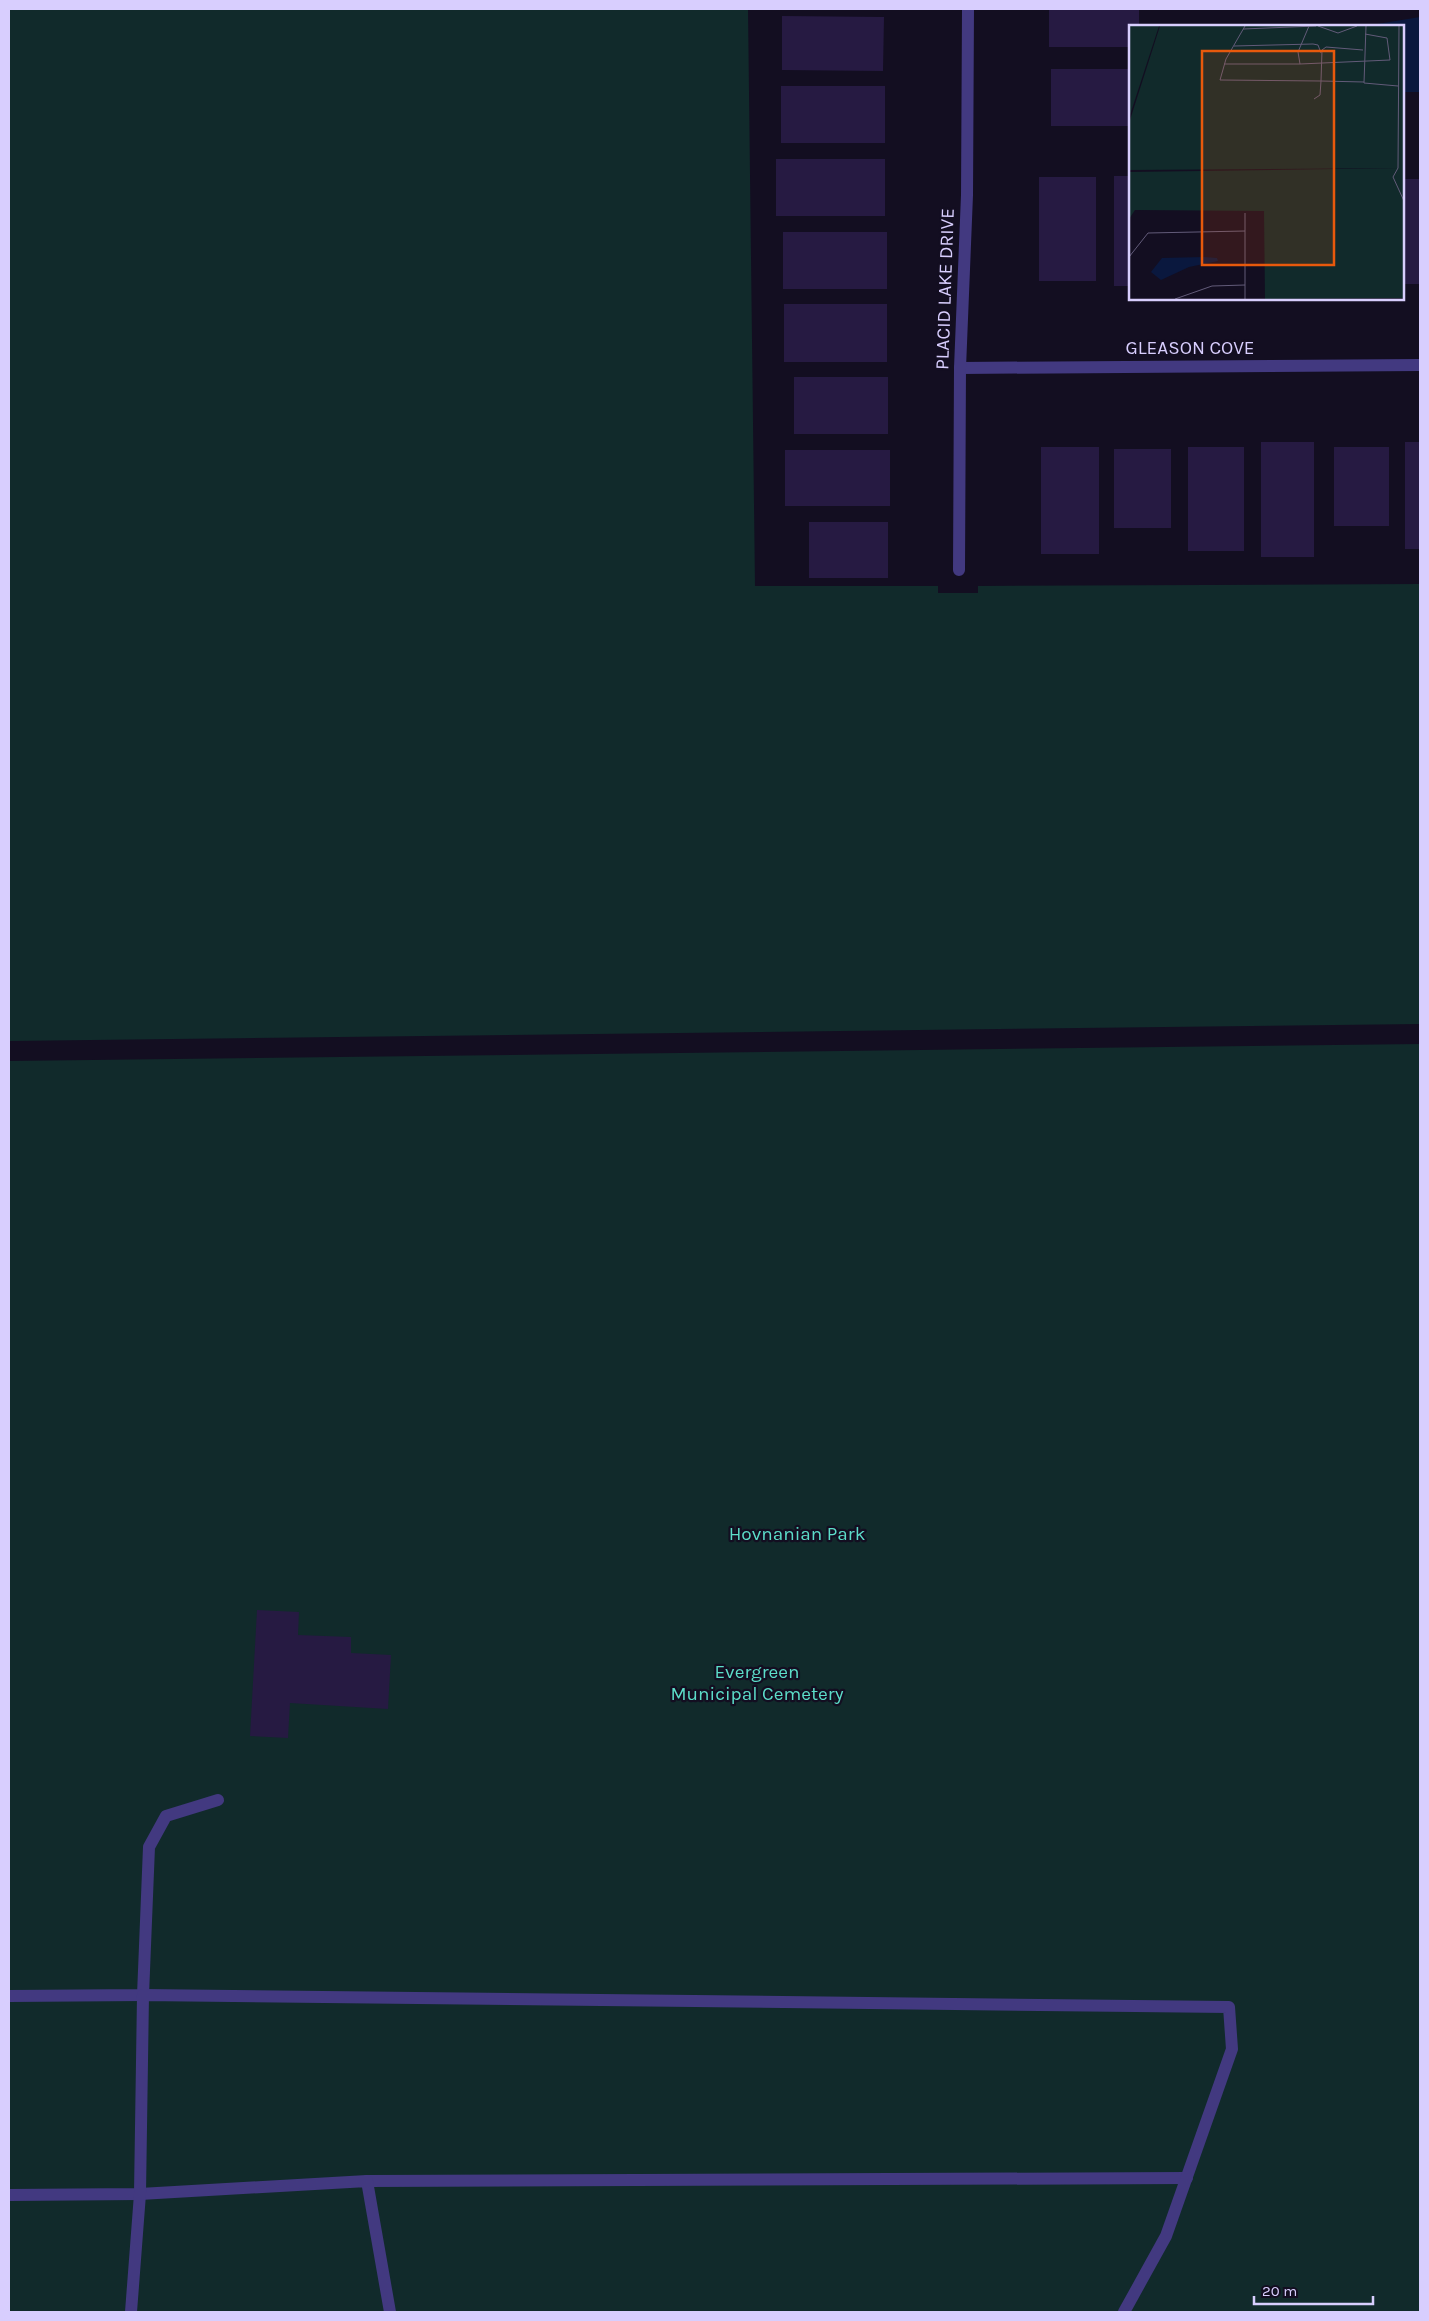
<svg xmlns="http://www.w3.org/2000/svg" width="1429" height="2321" font-family="Karla,sans-serif">
<style>
.green{fill:#112a2b}
.water{fill:#0a183e}
.building{fill:#261a42}
.lines{fill:none;stroke-linecap:round;stroke-linejoin:round}
.lane{stroke:#423980;stroke-width:12}
.street{stroke:#423980;stroke-width:12}
.labels{text-anchor:middle;dominant-baseline:central;stroke-width:4.5;stroke-linejoin:round;paint-order:stroke}
.street-label{font-size:19px;fill:#d8cefe;stroke:#130e21}
.park-label{font-size:19px;fill:#5cddc9;stroke:#130e21}
.inset-road{fill:none;stroke:#625b79;stroke-width:1}
.view{fill:#e8590c;fill-opacity:0.15;stroke:#e8590c;stroke-width:2.5}
.inset-edge{fill:none;stroke:#d8cefe;stroke-width:2.5}
</style>
<rect width="100%" height="100%" fill="#130e21"/>
<g class="green">
<polygon points="9,9 748,9 755,586 938,586 938,593 978,593 978,586 1420,584 1420,1024 9,1041"/>
<polygon points="1420,1044 1420,2312 9,2312 9,1061"/>
</g>
<polygon class="water" points="1420,17 1420,92 1403,92 1403,26 1365,26"/>
<g class="building">
<polygon points="1049,9 1139,9 1139,26 1130,26 1130,47 1049,47"/>
<polygon points="782,16 884,17 883,71 782,70"/>
<rect x="1051" y="69" width="79" height="57"/>
<rect x="781" y="86" width="104" height="57"/>
<rect x="776" y="159" width="109" height="57"/>
<rect x="1114" y="176" width="16" height="110"/>
<rect x="1039" y="177" width="57" height="104"/>
<rect x="1403" y="179" width="17" height="105"/>
<rect x="783" y="232" width="104" height="57"/>
<rect x="784" y="304" width="103" height="58"/>
<rect x="794" y="377" width="94" height="57"/>
<rect x="1261" y="442" width="53" height="115"/>
<rect x="1405" y="442" width="15" height="107"/>
<rect x="1041" y="447" width="58" height="107"/>
<rect x="1188" y="447" width="56" height="104"/>
<rect x="1334" y="447" width="55" height="79"/>
<rect x="1114" y="449" width="57" height="79"/>
<rect x="785" y="450" width="105" height="56"/>
<rect x="809" y="522" width="79" height="56"/>
<polygon points="257,1610 299,1612 298,1635 351,1637 351,1653 391,1655 388,1709 290,1703 288,1738 250,1736"/>
</g>
<g class="lines">
<g class="lane">
<polyline points="9,1996 143,1995 149,1847 166,1816 218,1800"/>
<polyline points="367,2181 1187,2178"/>
<polyline points="9,2195 140,2194 367,2181 390,2312"/>
<polyline points="131,2312 140,2194 143,1995 1229,2007 1232,2049 1166,2236 1124,2312"/>
</g>
<g class="street">
<polyline points="960,368 1420,365"/>
<polyline points="959,570 960,368 967,195 968,9"/>
</g>
</g>
<g class="labels">
<g class="street-label">
<text transform="translate(945 289) rotate(-88)">PLACID LAKE DRIVE</text>
<text x="1190" y="348">GLEASON COVE</text>
</g>
<g class="park-label">
<text x="797" y="1534">Hovnanian Park</text>
<text x="757" y="1672">Evergreen<tspan x="757" dy="22">Municipal Cemetery</tspan></text>
</g>
</g>
<g transform="translate(1129 25)">
<rect width="275" height="275" fill="#130e21"/>
<path d="M0 1H30L0 93ZM31 1H275V273L136 274 135 186 6 185 0 194V147L270 143 0 145V98Z" fill="#112a2b"/>
<path d="M75 232 88 233 89 236 60 242 32 255 22 247 33 233Z" fill="#0a183e"/>
<path class="inset-road" d="M116 1 97 34 91 55 192 56 193 25 197 22 234 25M180 1 169 27 171 39 261 35 258 13 236 9M189 1 209 8 228 1M237 1 235 58 269 61M270 1 269 143 264 152 275 176M114 4 187 1M105 21 184 19 189 20 192 28M95 39H171M185 74 191 70 192 56 235 57M0 232 19 208 116 206M46 274 83 261 116 260M116 274V188"/>
<path class="view" d="M73 26H205V240H73Z"/>
<rect width="275" height="275" class="inset-edge"/>
</g>
<rect width="1429" height="2321" fill="none" stroke="#d8cefe" stroke-width="20"/>
<path d="M1254 2296v8h119v-8" fill="none" stroke="#d8cefe" stroke-width="2.5"/>
<text x="1262" y="2296" font-size="15" fill="#d8cefe" stroke="#130e21" stroke-width="4" paint-order="stroke">20 m</text>
</svg>
